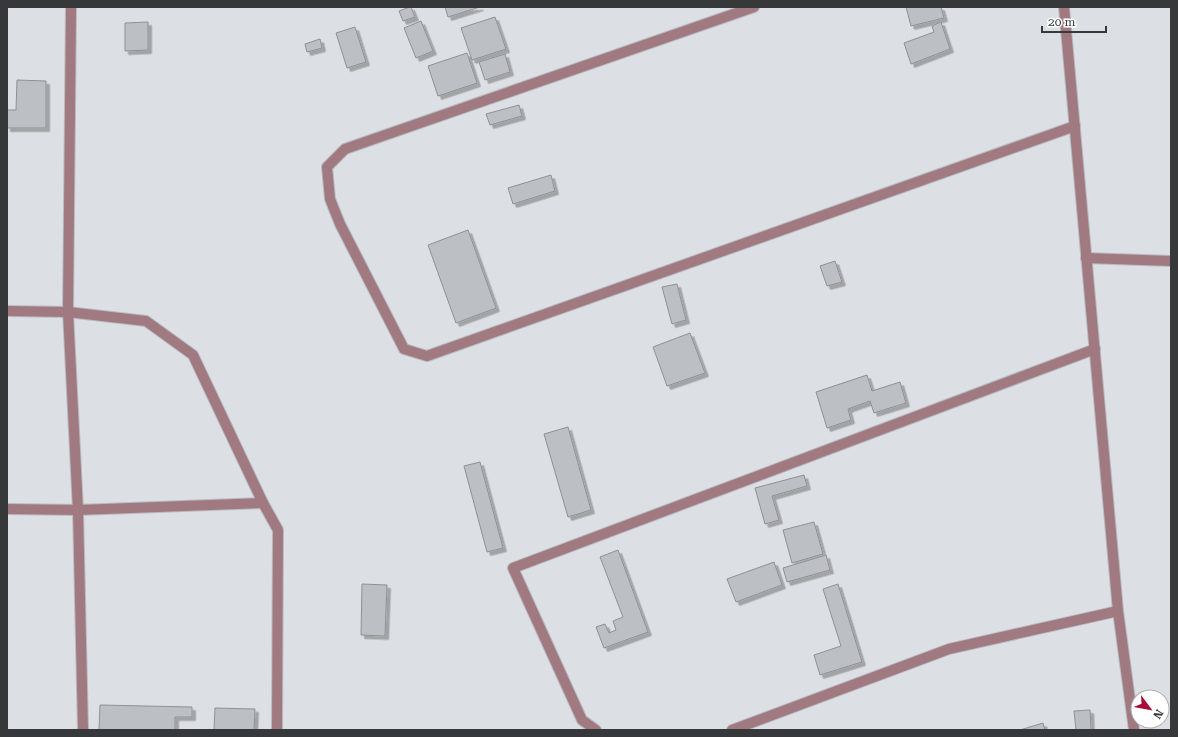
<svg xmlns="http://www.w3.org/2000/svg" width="1178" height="737" font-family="'Roboto Serif',serif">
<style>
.building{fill:#bcbfc3;stroke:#8e9194;filter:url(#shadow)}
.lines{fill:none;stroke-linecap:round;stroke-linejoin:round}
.minor-casing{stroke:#b7babe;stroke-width:12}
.minor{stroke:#a07981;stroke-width:10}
</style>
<defs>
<filter id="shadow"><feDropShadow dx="3.5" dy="3.5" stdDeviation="0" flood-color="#0004"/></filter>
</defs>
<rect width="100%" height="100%" fill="#dcdfe3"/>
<g class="building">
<polygon points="410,7 411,7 415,17 403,21 399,11"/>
<polygon points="445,7 480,7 448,17"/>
<polygon points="906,7 941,7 944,18 911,26"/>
<polygon points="495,17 506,49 472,60 461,28"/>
<polygon points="421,21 433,51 416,58 404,28"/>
<polygon points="148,22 148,50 125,51 125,23"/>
<polygon points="941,22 950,49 911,64 904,43 934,32 932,26"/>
<polygon points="355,27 366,62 347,68 336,33"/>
<polygon points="320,39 322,48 307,52 305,44"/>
<polygon points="467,53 477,83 438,96 428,66"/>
<polygon points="505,54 510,72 485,80 479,62"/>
<polygon points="17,80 46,81 46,128 7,128 7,110 16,110"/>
<polygon points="519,105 522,116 490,125 486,114"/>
<polygon points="551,175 555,191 513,204 508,188"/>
<polygon points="468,230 496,308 456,323 428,245"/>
<polygon points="835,261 842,282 827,286 820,266"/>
<polygon points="677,284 686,320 672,324 662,287"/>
<polygon points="690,333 705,373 667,386 653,347"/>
<polygon points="867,375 872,391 900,382 906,403 874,413 870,401 848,409 851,420 827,428 816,392"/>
<polygon points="568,427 591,510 568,517 544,434"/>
<polygon points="480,462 503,548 487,552 464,466"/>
<polygon points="804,475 807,486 772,496 779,520 765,524 755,488"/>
<polygon points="814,522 823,554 792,563 783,530"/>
<polygon points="618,550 648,632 604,648 596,627 605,624 609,633 616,630 613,621 623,617 600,557"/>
<polygon points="826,555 830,570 787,582 783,568"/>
<polygon points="774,562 782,585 736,602 727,579"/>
<polygon points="362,584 387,585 385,636 361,635"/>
<polygon points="838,584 862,662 820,675 814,655 841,646 823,589"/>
<polygon points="100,705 192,707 192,717 175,717 175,730 99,730"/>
<polygon points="215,708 255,709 254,730 214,730"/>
<polygon points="1090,710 1091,730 1076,730 1074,711"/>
<polygon points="1043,723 1045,730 1020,730"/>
</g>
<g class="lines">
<g class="minor-casing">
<g id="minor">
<polyline points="71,7 68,312 78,510 83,730"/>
<polyline points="754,7 345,149 327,167 330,199 340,224 404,349 427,356 1075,126"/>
<polyline points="1064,7 1118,611 1134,730"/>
<polyline points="1086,258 1171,261"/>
<polyline points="7,311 68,312 146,321 193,355 263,503 278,530 277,730"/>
<polyline points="7,509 78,510 263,503"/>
<polyline points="596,730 582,720 513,568 1095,349"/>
<polyline points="732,730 949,649 1118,611"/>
</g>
</g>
<use href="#minor" class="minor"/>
</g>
<rect width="1178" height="737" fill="none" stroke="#363839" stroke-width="16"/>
<g transform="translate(1150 709) rotate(122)"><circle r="19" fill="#ffffff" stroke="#afafb0"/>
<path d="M0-3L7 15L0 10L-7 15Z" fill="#a70f3a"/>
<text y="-6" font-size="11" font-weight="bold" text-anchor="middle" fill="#363839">N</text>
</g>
<path d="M1042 26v6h64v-6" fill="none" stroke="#363839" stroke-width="2"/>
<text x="1048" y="26" font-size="12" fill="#363839" stroke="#ffffff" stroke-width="3" paint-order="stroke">20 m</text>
</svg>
